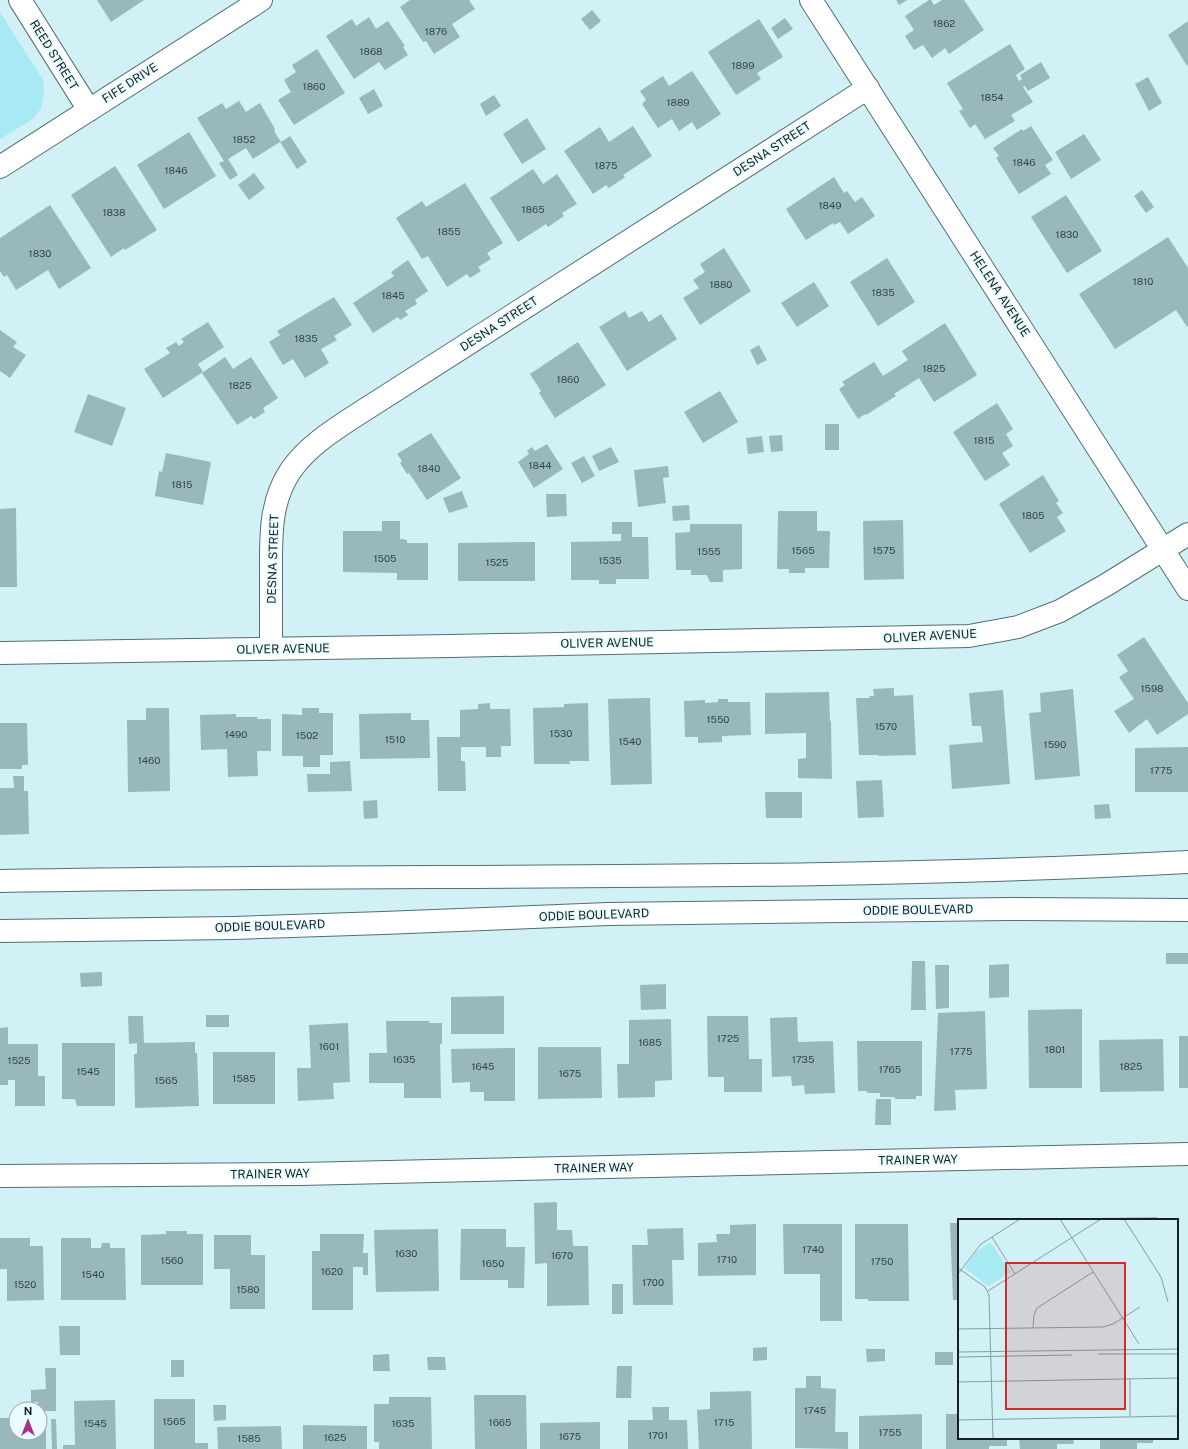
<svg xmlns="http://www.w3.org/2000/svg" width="1188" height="1449" font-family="'Public Sans',sans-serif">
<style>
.green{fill:#a7eaf3}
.building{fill:#99b8bc}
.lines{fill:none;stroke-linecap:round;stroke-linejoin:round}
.minor-casing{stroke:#526f73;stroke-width:24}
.secondary-casing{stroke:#526f73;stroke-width:24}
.minor{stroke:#fff;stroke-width:22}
.secondary{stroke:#fff;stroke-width:22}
.labels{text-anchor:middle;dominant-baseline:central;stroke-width:4;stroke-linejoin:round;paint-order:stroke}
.number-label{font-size:10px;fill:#354648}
.street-label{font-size:12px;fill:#142022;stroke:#e9fcff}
.inset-road{fill:none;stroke:#859da1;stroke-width:1}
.view{fill:#d62828;fill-opacity:0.15;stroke:#d62828;stroke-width:2}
.inset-edge{fill:none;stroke:#142022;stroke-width:2}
</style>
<rect width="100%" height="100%" fill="#d1f1f6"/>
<polygon class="green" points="0,12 43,80 44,94 41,108 33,119 0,139"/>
<g class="building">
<polygon points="97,0 144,0 111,22"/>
<polygon points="410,0 469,0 475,9 452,24 460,37 434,54 426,41 423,42 400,7"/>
<polygon points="896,0 907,0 899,5"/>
<polygon points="929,0 931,0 934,5 942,0 964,0 984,30 949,54 945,48 932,58 923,45 914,50 905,36 914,30 905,16"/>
<polygon points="592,10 601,21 590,30 581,19"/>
<polygon points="369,17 376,29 388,21 405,46 403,47 408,55 385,70 379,62 354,79 326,36 352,19 356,26"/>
<polygon points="785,18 793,29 778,39 771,28"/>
<polygon points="759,19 783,57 757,73 761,79 736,95 708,52"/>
<polygon points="1188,21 1188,65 1187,66 1168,35"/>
<polygon points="1010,44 1025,69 1016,75 1019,81 1022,79 1020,75 1041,62 1050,78 1028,91 1025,86 1023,87 1033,102 1011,115 1015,121 985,139 975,124 970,128 959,111 963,109 947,83"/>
<polygon points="317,49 345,93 294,125 278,100 291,92 284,80 296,72 292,65"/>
<polygon points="692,71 721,114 697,130 692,122 679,131 672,119 658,128 642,104 646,100 640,91 663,76 669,86"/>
<polygon points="1148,77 1162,103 1149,111 1135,84"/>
<polygon points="374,89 383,106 368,114 359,98"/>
<polygon points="494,95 501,106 486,116 480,104"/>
<polygon points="239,101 246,112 260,103 275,129 274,131 281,142 290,136 307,162 297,169 280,142 253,159 246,148 228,159 238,175 230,180 219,163 224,161 197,118 222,103 226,109"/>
<polygon points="527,118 546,149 522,164 503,134"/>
<polygon points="633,126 652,156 623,175 625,177 609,188 606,185 593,194 564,151 600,127 609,142"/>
<polygon points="1031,126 1053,160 1045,165 1051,174 1019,194 996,158 999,156 993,148 1022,129 1023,131"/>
<polygon points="189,132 216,176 164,209 137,165"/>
<polygon points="1084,134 1101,160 1071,179 1055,152"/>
<polygon points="115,166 157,230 125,250 124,248 111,257 71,195"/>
<polygon points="533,169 543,184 557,174 577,204 562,213 564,216 548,227 546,224 518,242 490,198"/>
<polygon points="254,173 265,188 249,200 238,185"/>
<polygon points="834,177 844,193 847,191 855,202 862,197 875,216 848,234 840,222 834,225 833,223 806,240 786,209"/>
<polygon points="465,183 503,243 487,253 491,259 478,267 481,271 470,278 467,274 447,287 428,256 422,259 396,218 422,201 426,207"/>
<polygon points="1142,190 1154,207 1146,213 1134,196"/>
<polygon points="1066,195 1102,251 1067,273 1031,217"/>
<polygon points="50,205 91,268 59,289 48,270 16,290 7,275 4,277 0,271 0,238"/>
<polygon points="1168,237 1188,268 1188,326 1187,327 1176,310 1115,349 1079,294"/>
<polygon points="724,248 751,291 700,325 683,298 699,288 693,280 705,272 700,264"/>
<polygon points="887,258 915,302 878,326 850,282"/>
<polygon points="408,260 428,291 415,300 417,304 405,311 408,315 400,320 398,317 373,333 353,303 394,276 391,272"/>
<polygon points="814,282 829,306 797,327 781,303"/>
<polygon points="334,297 352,325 334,336 337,340 321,349 329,363 305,378 293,359 283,365 269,342 280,335 277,331"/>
<polygon points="625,311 629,318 642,311 649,322 661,314 677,339 627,371 599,327"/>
<polygon points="208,322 224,347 198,364 203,372 163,398 144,369 170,353 166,348 176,342 179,346 184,342 181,339"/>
<polygon points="945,323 977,375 934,402 919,378 894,394 896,396 866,415 865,414 858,419 839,389 845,385 842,382 874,362 883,376 908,360 902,351"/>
<polygon points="0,330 17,342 13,347 26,355 10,378 0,371"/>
<polygon points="578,342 606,385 555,418 539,393 541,391 530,374"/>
<polygon points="759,345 767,360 757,365 750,350"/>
<polygon points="225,357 233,369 251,357 278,398 263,408 265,412 254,419 251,416 237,425 202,373"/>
<polygon points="720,391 738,422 703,443 684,412"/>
<polygon points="88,394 126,408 112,446 74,432"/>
<polygon points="997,403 1013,429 1006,434 1013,446 1002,453 1010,465 985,481 953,432"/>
<rect x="825" y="424" width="14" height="26"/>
<polygon points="431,433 461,478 427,500 409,473 407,474 400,463 402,461 397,454"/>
<polygon points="782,435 783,451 771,452 769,436"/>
<polygon points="762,436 764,452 748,454 746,438"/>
<polygon points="547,444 563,469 534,488 518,462 529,454 527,451 532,447 535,451"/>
<polygon points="611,447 619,462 599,471 592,456"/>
<polygon points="166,453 211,462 203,505 155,496 159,471 162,472"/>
<polygon points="584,456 595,476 582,483 571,463"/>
<polygon points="668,466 669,477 663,478 666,503 638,507 634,470"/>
<polygon points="1043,475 1059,501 1056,503 1063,513 1057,517 1066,531 1030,553 999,504"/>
<polygon points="462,491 468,507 449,513 443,498"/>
<polygon points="546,494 566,494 567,516 547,517"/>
<polygon points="689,505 690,520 673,521 672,506"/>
<polygon points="16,508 17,587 0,587 0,509"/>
<polygon points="778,511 817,511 817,531 830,531 829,568 805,568 805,573 789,573 789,569 777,569"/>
<polygon points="903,520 904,579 864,580 863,521"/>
<polygon points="382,521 400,521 400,539 407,540 407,543 428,543 428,580 397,580 397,573 343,572 343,531 382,531"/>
<polygon points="612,522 632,522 632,537 648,537 649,579 616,579 616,584 599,584 599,580 571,580 571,542 621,541 621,534 612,534"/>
<polygon points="690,524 742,524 742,569 723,570 723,582 710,582 707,575 691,575 691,570 676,570 675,533 690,532"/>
<polygon points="535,542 535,581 458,581 458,543"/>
<polygon points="1144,637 1188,703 1188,714 1157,735 1147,719 1129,733 1114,711 1134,699 1119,677 1128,671 1117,655"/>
<polygon points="894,688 894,696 913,695 916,755 879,756 878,755 859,755 856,698 870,698 869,696 874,696 873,689"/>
<polygon points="1073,689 1080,776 1035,780 1029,713 1041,712 1040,693"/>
<polygon points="1003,690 1010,784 952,789 949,745 983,742 981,726 972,726 969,693"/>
<polygon points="829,692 830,721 831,721 832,779 798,778 798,759 806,758 806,733 765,734 765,693"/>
<polygon points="650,698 652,784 611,785 608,699"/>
<polygon points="718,699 728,699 728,702 750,702 751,735 722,736 722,742 698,743 698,737 685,737 684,701 705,700 705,703 718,702"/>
<polygon points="490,703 490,709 510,709 511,746 501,746 501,757 486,757 486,747 461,747 461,761 465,761 466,791 438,791 437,737 460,737 460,710 478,709 478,704"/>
<polygon points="588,703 589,761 569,761 570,764 534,764 533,708 564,707 564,704"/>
<polygon points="146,708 169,708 170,791 128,792 127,720 146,720"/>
<polygon points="302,708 319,708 319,713 333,713 333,755 320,755 320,767 303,767 303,756 282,756 282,714 302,715"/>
<polygon points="411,713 411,720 429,720 430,758 360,759 359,714"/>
<polygon points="236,714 236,717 257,717 257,719 271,719 271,751 257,751 258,776 228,777 227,749 201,750 200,715"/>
<polygon points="0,723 27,723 28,765 22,765 22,769 0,769"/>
<polygon points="1188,747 1188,792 1135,792 1135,748"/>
<polygon points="350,761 352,791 308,792 307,774 330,774 330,762"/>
<polygon points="13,776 24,776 24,791 28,791 29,834 0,835 0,788 14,788"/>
<polygon points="882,780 884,817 858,818 856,781"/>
<polygon points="765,792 802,792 802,818 766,818"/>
<polygon points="377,800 378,818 364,819 363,801"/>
<polygon points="1109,804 1111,818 1095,819 1094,805"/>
<rect x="1166" y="953" width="22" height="11"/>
<polygon points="912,961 925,961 926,1010 911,1010"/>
<polygon points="1009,964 1009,997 989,998 989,965"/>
<polygon points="935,965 949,965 949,1008 936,1009"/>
<polygon points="102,972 102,986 81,987 80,973"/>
<polygon points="666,984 666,1009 641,1010 640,985"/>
<polygon points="504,996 504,1034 451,1034 451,997"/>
<polygon points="1082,1009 1082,1088 1029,1088 1028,1010"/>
<polygon points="985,1011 987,1089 955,1090 956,1110 934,1111 938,1013"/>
<rect x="206" y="1015" width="23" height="12"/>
<polygon points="128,1016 143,1016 144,1043 195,1042 195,1053 197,1053 199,1106 135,1108 134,1054 137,1054 137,1043 129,1044"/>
<polygon points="707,1016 748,1016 749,1059 762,1059 762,1092 724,1092 724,1077 708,1077"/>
<polygon points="797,1017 798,1042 833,1041 835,1093 805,1094 804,1085 792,1086 791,1076 772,1077 770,1018"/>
<polygon points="671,1019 672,1080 655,1081 655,1097 618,1098 617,1064 629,1064 629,1020"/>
<polygon points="386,1021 429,1021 429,1023 442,1023 442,1044 440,1044 441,1098 404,1098 404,1083 369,1083 369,1053 387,1053"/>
<polygon points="348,1023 350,1082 333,1083 334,1099 298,1101 297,1068 311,1068 309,1025"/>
<polygon points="8,1027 8,1044 38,1044 38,1076 45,1076 45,1106 15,1106 15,1080 8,1080 8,1085 0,1085 0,1028"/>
<rect x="1179" y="1036" width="9" height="52"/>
<polygon points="1163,1039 1164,1091 1100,1092 1099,1040"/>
<polygon points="857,1041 922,1041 922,1096 916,1096 916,1099 895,1099 895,1097 880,1097 880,1093 867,1093 867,1091 858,1091"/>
<polygon points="62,1043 115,1043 115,1106 77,1106 75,1099 62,1099"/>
<polygon points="538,1047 601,1047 602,1098 538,1099"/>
<polygon points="515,1048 515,1101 484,1101 484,1092 470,1092 470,1082 452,1083 451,1049"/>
<rect x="213" y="1052" width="62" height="52"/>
<polygon points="876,1099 891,1099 891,1125 875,1125"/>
<polygon points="557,1202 557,1230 572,1230 573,1246 588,1246 589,1305 547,1306 547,1263 535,1264 534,1203"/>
<polygon points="1157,1217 1157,1220 1095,1220 1095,1218"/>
<polygon points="1078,1218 1078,1220 1033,1220 1033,1219"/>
<polygon points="950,1223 959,1223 959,1300 953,1300"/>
<polygon points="756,1224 756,1275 698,1276 698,1243 717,1242 716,1234 730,1234 730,1225"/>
<polygon points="783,1224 842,1224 842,1321 820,1321 820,1274 784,1274"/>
<polygon points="855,1224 908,1224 909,1301 868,1301 868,1299 855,1299"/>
<polygon points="683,1228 684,1260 672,1260 673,1305 633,1305 632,1245 648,1245 647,1229"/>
<polygon points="438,1229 439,1291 376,1292 374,1230"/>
<polygon points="461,1229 506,1229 506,1247 525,1247 524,1288 508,1288 508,1280 460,1280"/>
<polygon points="166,1231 187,1231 187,1234 203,1234 203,1285 141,1285 141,1235 166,1234"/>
<polygon points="320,1234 364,1234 363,1253 368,1253 368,1275 363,1275 363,1267 353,1267 353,1310 312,1310 312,1251 320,1251"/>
<polygon points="214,1235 251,1235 251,1255 265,1255 265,1309 230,1309 230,1269 214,1269"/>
<polygon points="0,1238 30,1238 30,1246 43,1246 44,1300 7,1301 7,1269 0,1269"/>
<polygon points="61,1238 91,1238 91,1248 101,1248 102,1243 110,1243 110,1248 125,1248 126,1300 61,1300"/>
<rect x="612" y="1284" width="11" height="30"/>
<polygon points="59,1326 80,1326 80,1355 60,1355"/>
<polygon points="767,1347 767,1360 753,1361 753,1348"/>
<polygon points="866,1349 885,1349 885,1361 867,1362"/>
<rect x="935" y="1352" width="18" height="13"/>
<polygon points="389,1354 390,1371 373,1371 373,1355"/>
<polygon points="427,1357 445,1357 446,1370 428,1370"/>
<rect x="171" y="1360" width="13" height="17"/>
<polygon points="617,1366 632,1366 631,1398 616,1398"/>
<polygon points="45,1368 56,1368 56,1411 40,1411 40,1409 38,1409 38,1402 31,1402 31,1390 46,1389"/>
<polygon points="806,1376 821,1376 821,1388 836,1389 835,1432 848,1432 848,1449 795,1448 795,1388 806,1388"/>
<polygon points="751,1391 752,1449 699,1449 697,1410 710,1409 710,1392"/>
<polygon points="474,1395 526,1395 527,1449 475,1449"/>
<polygon points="389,1397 431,1397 432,1449 379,1449 379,1442 374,1442 374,1404 389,1404"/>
<polygon points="154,1399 195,1399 195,1443 208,1443 208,1449 154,1449"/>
<polygon points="115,1400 116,1449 63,1449 63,1445 75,1445 74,1401"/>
<polygon points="213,1405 226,1405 226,1420 214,1421"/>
<polygon points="652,1407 669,1407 669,1420 687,1420 688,1449 628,1449 628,1420 653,1420"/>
<polygon points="922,1414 922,1449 859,1449 859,1416"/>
<polygon points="946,1414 959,1414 959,1438 1007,1438 1007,1446 989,1446 989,1449 946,1449"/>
<polygon points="0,1418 16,1418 16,1433 40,1433 40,1418 46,1418 46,1449 0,1449"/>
<polygon points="51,1419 56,1419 57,1449 52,1449"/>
<polygon points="600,1422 600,1449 540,1449 540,1423"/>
<polygon points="303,1425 367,1426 367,1449 303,1449"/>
<polygon points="281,1426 282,1449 218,1449 217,1427"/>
<polygon points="1019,1438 1073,1438 1074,1444 1057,1444 1057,1449 1020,1449"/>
<polygon points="1100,1438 1170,1438 1170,1440 1153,1440 1153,1443 1137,1443 1137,1449 1100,1449"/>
</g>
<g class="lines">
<g class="minor-casing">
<g id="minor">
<polyline points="20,0 89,110"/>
<polyline points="811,0 1188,589"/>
<polyline points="0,167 261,0"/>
<path d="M271 649C271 625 271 600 271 576 271 539 269 502 291 470 307 447 332 431 355 416L868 88"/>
<polyline points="0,653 451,646 969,636 1018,627 1060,611 1106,585 1188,534"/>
<polyline points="0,1176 300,1174 1188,1154"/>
</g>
</g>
<g class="secondary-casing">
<g id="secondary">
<path d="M0 881C396 873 792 883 1188 862"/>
<polyline points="0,931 233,928 383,923 608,914 1010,909 1188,910"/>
</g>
</g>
<use href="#minor" class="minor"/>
<use href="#secondary" class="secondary"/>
</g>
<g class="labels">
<g class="number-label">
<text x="944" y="23">1862</text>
<text x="436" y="31">1876</text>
<text x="371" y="51">1868</text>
<text x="743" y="65">1899</text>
<text x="314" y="86">1860</text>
<text x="992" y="97">1854</text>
<text x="678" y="102">1889</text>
<text x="244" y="139">1852</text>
<text x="1024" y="162">1846</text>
<text x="606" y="165">1875</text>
<text x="176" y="170">1846</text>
<text x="830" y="205">1849</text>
<text x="533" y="209">1865</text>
<text x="114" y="212">1838</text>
<text x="449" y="231">1855</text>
<text x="1067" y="234">1830</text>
<text x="40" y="253">1830</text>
<text x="1143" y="281">1810</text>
<text x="721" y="284">1880</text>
<text x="883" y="292">1835</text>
<text x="393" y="295">1845</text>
<text x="306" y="338">1835</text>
<text x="934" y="368">1825</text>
<text x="568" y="379">1860</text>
<text x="240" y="385">1825</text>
<text x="984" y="440">1815</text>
<text x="540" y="465">1844</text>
<text x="429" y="468">1840</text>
<text x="182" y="484">1815</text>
<text x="1033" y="515">1805</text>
<text x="803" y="550">1565</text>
<text x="884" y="550">1575</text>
<text x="709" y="551">1555</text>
<text x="385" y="558">1505</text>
<text x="610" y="560">1535</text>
<text x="497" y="562">1525</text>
<text x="1152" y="688">1598</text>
<text x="718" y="719">1550</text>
<text x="886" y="726">1570</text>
<text x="561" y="733">1530</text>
<text x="236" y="734">1490</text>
<text x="307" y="735">1502</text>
<text x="395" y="739">1510</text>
<text x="630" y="741">1540</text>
<text x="1055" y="744">1590</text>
<text x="149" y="760">1460</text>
<text x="1161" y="770">1775</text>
<text x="728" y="1038">1725</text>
<text x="650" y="1042">1685</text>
<text x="329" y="1046">1601</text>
<text x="1055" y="1049">1801</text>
<text x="961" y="1051">1775</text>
<text x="404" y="1059">1635</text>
<text x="803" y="1059">1735</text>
<text x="19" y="1060">1525</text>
<text x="483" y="1066">1645</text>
<text x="1131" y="1066">1825</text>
<text x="890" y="1069">1765</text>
<text x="88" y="1071">1545</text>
<text x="570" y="1073">1675</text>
<text x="244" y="1078">1585</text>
<text x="166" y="1080">1565</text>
<text x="813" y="1249">1740</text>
<text x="406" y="1253">1630</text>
<text x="562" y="1255">1670</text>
<text x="727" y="1259">1710</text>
<text x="172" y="1260">1560</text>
<text x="882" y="1261">1750</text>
<text x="493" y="1263">1650</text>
<text x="332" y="1271">1620</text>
<text x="93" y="1274">1540</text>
<text x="653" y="1282">1700</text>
<text x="25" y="1284">1520</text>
<text x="248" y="1289">1580</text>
<text x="815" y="1410">1745</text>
<text x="174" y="1421">1565</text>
<text x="500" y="1422">1665</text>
<text x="724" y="1422">1715</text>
<text x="95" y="1423">1545</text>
<text x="403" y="1423">1635</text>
<text x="890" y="1432">1755</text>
<text x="658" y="1435">1701</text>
<text x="570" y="1436">1675</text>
<text x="335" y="1437">1625</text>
<text x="249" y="1438">1585</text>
</g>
<g class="street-label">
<text transform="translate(54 55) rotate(58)">REED STREET</text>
<text transform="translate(130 83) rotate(-33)">FIFE DRIVE</text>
<text transform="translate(772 149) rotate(-33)">DESNA STREET</text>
<text transform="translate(1000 294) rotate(57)">HELENA AVENUE</text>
<text transform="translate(499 324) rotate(-33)">DESNA STREET</text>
<text transform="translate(273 559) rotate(-88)">DESNA STREET</text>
<text transform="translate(930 636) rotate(-3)">OLIVER AVENUE</text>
<text transform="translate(607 643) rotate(-1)">OLIVER AVENUE</text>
<text transform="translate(283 649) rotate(-1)">OLIVER AVENUE</text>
<text transform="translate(918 910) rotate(-1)">ODDIE BOULEVARD</text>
<text transform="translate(594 915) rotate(-2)">ODDIE BOULEVARD</text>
<text transform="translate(270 926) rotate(-2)">ODDIE BOULEVARD</text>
<text transform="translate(918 1160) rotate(-1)">TRAINER WAY</text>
<text transform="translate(594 1168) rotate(-1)">TRAINER WAY</text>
<text transform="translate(270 1174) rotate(-1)">TRAINER WAY</text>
</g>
</g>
<g transform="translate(958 1219)">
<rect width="220" height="220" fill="#d1f1f6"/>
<path d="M32 23 53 53 30 67 7 49 18 33Z" fill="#a7eaf3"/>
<path class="inset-road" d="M102 0 181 125M166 0 203 58 210 83M34 18 57 55M0 49 27 68 31 76 35 220M0 55 23 25 62 0M30 72 143 0M75 109 76 96 79 89 135 53M0 110 145 108 155 105 182 88M0 133 220 130M140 135H220M0 138 114 136M172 160V197M0 163 220 159M0 201 220 197"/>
<path class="view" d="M48 44H167V190H48Z"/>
<rect width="220" height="220" class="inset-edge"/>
</g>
<g transform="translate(28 1421)"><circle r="19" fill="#e9fcff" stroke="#94a4a7"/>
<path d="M0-3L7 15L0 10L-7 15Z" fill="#a6318a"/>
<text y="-6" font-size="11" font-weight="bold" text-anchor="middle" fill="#142022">N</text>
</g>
</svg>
